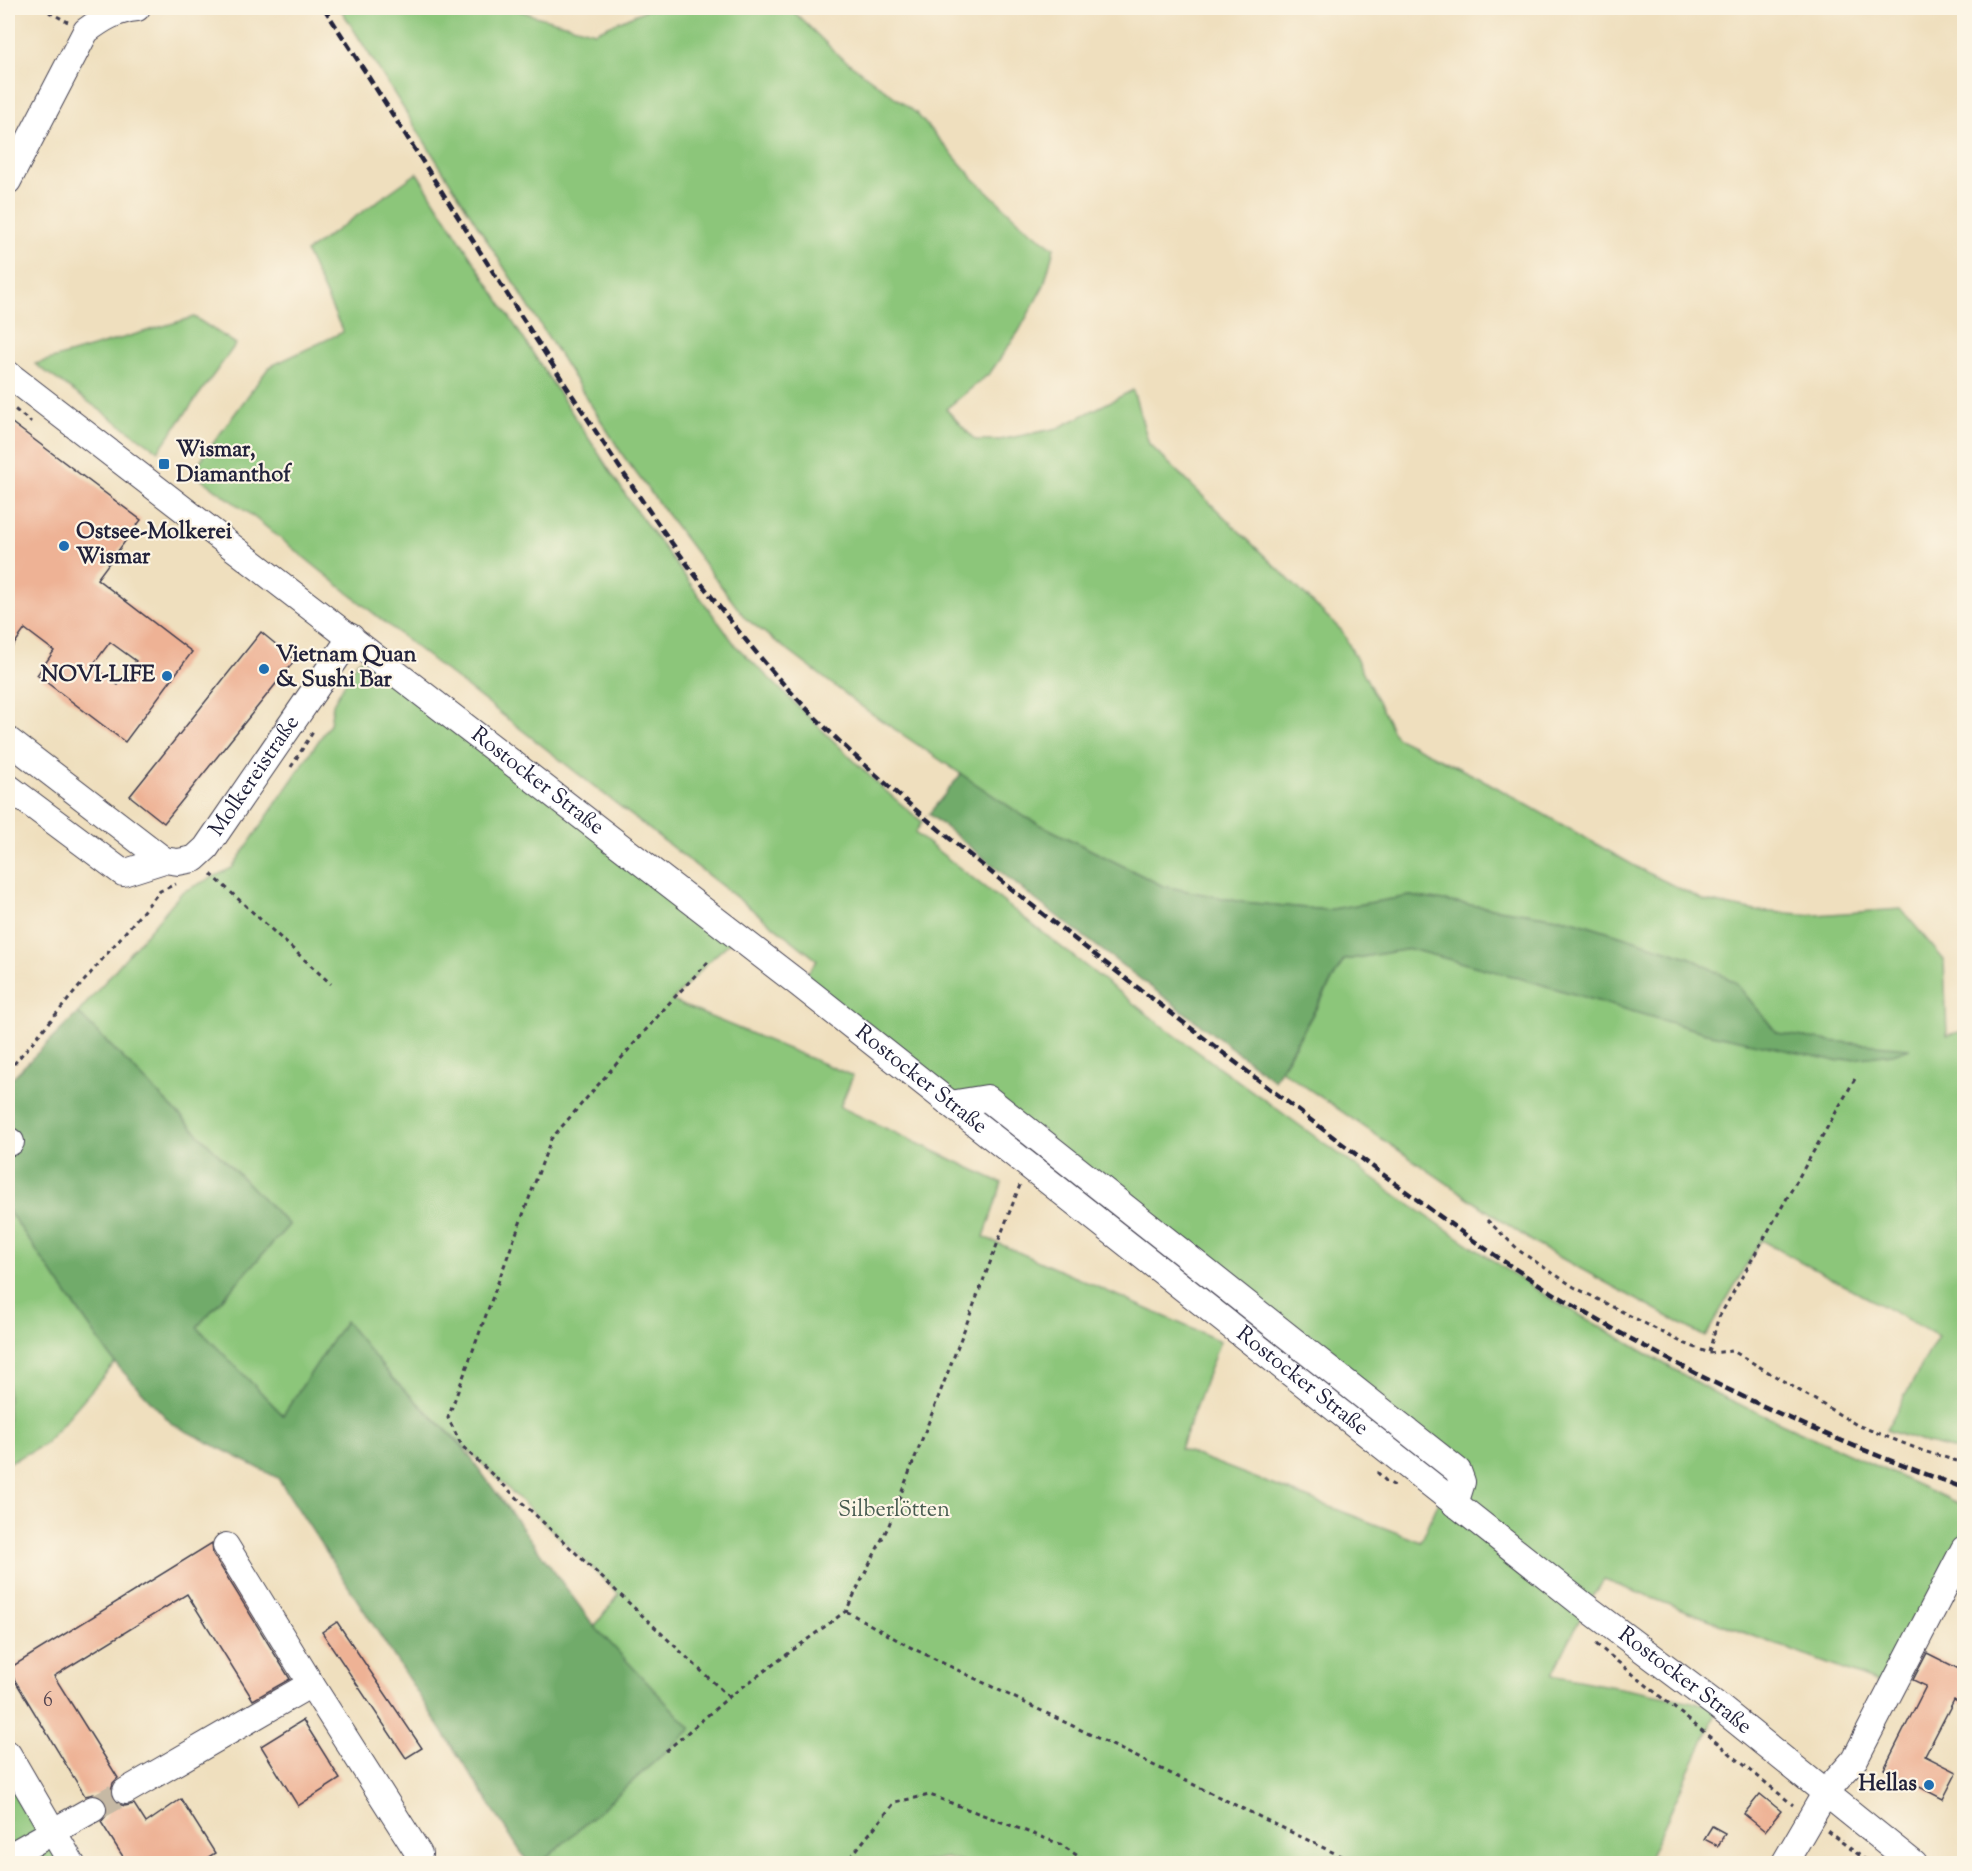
<svg xmlns="http://www.w3.org/2000/svg" width="1972" height="1871" font-family="'Sorts Mill Goudy',serif">
<style>
.green{fill:#8cc67a;stroke:#57745a;stroke-width:1.5}
.forest{fill:#71ab6a;stroke:#4a6652;stroke-width:1.5}
.building{fill:#eeb295;fill-rule:evenodd}
.lines{fill:none;stroke-linecap:round;stroke-linejoin:round}
.minor-tunnel{stroke:#c6b9a4;stroke-width:26;stroke-dasharray:26 13;stroke-linecap:butt}
.minor-casing{stroke:#413e4f;stroke-width:28}
.path{stroke:#413e4f;stroke-width:3;stroke-dasharray:4.5 4.5;stroke-linecap:butt}
.minor{stroke:#fff;stroke-width:26}
.rail{stroke:#22223b;stroke-width:4.5;stroke-dasharray:9 4.5;stroke-linecap:butt}
.poi-dot{fill:#1f6fb2;stroke:#fcf5e5;stroke-width:2}
.labels{text-anchor:middle;dominant-baseline:central;stroke-width:4.5;stroke-linejoin:round;paint-order:stroke}
.number-label{font-size:20px;fill:#554652}
.poi-label{font-size:22px;font-weight:bold;fill:#22223b;stroke:#fcf5e5;text-anchor:start}
.street-label{font-size:22px;fill:#22223b;stroke:#fcf5e5}
.park-label{font-size:22px;fill:#475b51;stroke:#fcf5e5}
</style>
<rect width="100%" height="100%" fill="#fcf5e5"/>
<filter id="ink" filterUnits="userSpaceOnUse"><feTurbulence type="fractalNoise" baseFrequency=".0167" numOctaves="2"/><feDisplacementMap in="SourceGraphic" scale="12" xChannelSelector="R" yChannelSelector="G"/><feConvolveMatrix kernelMatrix="1 2 1 2 8 2 1 2 1" color-interpolation-filters="sRGB"/></filter>
<filter id="wash" filterUnits="userSpaceOnUse"><feTurbulence type="fractalNoise" baseFrequency=".008" numOctaves="4" result="noise"/><feDisplacementMap in="SourceGraphic" scale="24" xChannelSelector="R" yChannelSelector="G"/><feGaussianBlur stdDeviation="1.35" result="paint"/><feColorMatrix in="noise" values="0 0 0 0 0 0 0 0 0 0 0 0 0 0 0 0 0 1.4 0 .05"/><feComposite in="paint" operator="in"/></filter>
<g filter="url(#wash)">
<rect width="100%" height="100%" fill="#efdfbe"/>
<g class="green">
<polygon points="340,8 513,8 535,16 595,32 650,8 790,8 837,54 916,113 974,179 1024,226 1054,248 1044,285 1019,331 990,373 946,409 975,440 1000,440 1058,428 1133,390 1149,444 1342,631 1396,737 1487,782 1640,869 1705,901 1756,911 1816,915 1901,909 1944,960 1947,1035 1964,1031 1964,1452 1919,1441 1886,1430 1938,1336 1761,1240 1705,1337 1539,1246 1281,1070 1344,960 1410,949 1516,977 1706,1033 1829,1041 1777,1033 1735,982 1691,958 1572,920 1410,896 1327,910 1242,902 1163,886 1025,817 869,712 745,618 624,457"/>
<polygon points="417,173 534,355 633,506 736,646 880,786 922,822 915,833 1165,1028 1400,1198 1540,1292 1715,1393 1964,1506 1964,1549 1892,1688 1604,1580 1586,1607 1552,1675 1719,1707 1647,1863 968,1864 946,1858 912,1864 541,1863 691,1729 594,1627 619,1594 392,1378 345,1322 283,1415 197,1327 289,1225 78,1013 182,892 232,868 330,724 333,704 356,663 370,652 737,936 708,962 672,1001 853,1076 840,1107 1002,1183 984,1237 1220,1341 1180,1449 1421,1542 1442,1494 799,984 817,960 418,649 255,518 192,472 269,367 343,332 306,252"/>
<polygon points="194,317 236,344 158,451 35,364"/>
<polygon points="8,1210 115,1363 44,1445 8,1463"/>
<polygon points="8,1755 72,1863 8,1863"/>
</g>
<g class="forest">
<polygon points="961,774 1025,817 1163,886 1242,902 1327,910 1410,896 1572,920 1691,958 1735,982 1777,1033 1829,1041 1910,1048 1893,1054 1836,1061 1706,1033 1516,977 1410,949 1344,960 1274,1080 1037,901 929,814"/>
<polygon points="78,1013 289,1225 197,1327 283,1415 345,1321 392,1378 462,1446 594,1626 691,1729 541,1863 528,1863 278,1478 172,1424 115,1363 8,1210 8,1082"/>
</g>
<g id="blocks">
<g class="building">
<path d="M8 420 141 520 97 579 192 652 125 742 37 675 54 651 25 629 8 653ZM110 642 136 661 118 685 92 666Z"/>
<polygon points="261,632 295,660 164,823 130,796"/>
<polygon points="212,1543 213,1554 290,1679 253,1700 187,1594 54,1676 118,1778 113,1783 111,1790 113,1799 118,1804 125,1806 134,1804 146,1823 181,1799 215,1853 199,1863 127,1863 101,1822 106,1816 108,1810 106,1801 100,1796 94,1794 85,1796 8,1669"/>
<polygon points="337,1622 422,1748 406,1758 322,1632"/>
<polygon points="1927,1653 1965,1672 1965,1706 1954,1700 1925,1756 1957,1772 1943,1799 1884,1769 1926,1686 1913,1680"/>
<polygon points="303,1720 340,1779 298,1806 261,1746"/>
<polygon points="1760,1794 1781,1811 1765,1831 1744,1814"/>
<polygon points="1712,1826 1725,1833 1718,1846 1704,1839"/>
</g>
</g>
</g>
<g filter="url(#ink)">
<use href="#blocks" fill-opacity="0" stroke="#413e4f" stroke-width="1.5"/>
<g class="lines">
<polyline class="minor-tunnel" points="93,1809 126,1791"/>
<g class="minor-casing">
<g id="minor">
<path d="M8 181 86 31C102 19 116 10 137 8"/>
<path id="s1" d="M8 374 799 984 1586 1607 1719 1707 1914 1864"/>
<polyline points="8,740 164,860"/>
<path id="s2" d="M8 787 123 873 164 860 178 862 194 859 206 848 351 637"/>
<polyline points="950,1104 987,1098 1458,1471 1462,1482 1455,1504"/>
<polyline points="8,1140 11,1142"/>
<polyline points="226,1546 311,1684 419,1854 415,1864"/>
<polyline points="8,1754 72,1864"/>
<polyline points="126,1791 311,1684"/>
<polyline points="8,1857 93,1809"/>
<polyline points="1784,1864 1826,1792 1855,1759 1964,1549"/>
</g>
</g>
<g class="path">
<polyline points="41,8 68,22"/>
<polyline points="8,404 31,422"/>
<polyline points="291,767 313,732"/>
<polyline points="211,874 331,984"/>
<polyline points="708,962 671,1001 551,1139 448,1418 462,1446 729,1697"/>
<polyline points="8,1071 160,891 176,884"/>
<polyline points="1487,1220 1521,1252 1574,1287 1681,1342 1709,1353 1733,1351 1857,1425 1923,1451 1964,1463"/>
<polyline points="1709,1352 1718,1319 1856,1077"/>
<polyline points="1377,1472 1386,1481 1395,1486"/>
<polyline points="846,1611 908,1646 1357,1864"/>
<polyline points="1596,1644 1793,1805"/>
<polyline points="666,1751 729,1697 846,1611 889,1525 1020,1185"/>
<polyline points="1827,1831 1871,1864"/>
<polyline points="845,1864 895,1802 930,1795 1060,1844 1090,1864"/>
</g>
<use href="#minor" class="minor"/>
<path class="rail" d="M324 8C400 125 474 243 550 361 616 463 682 565 760 657 816 724 881 781 948 837 1018 895 1089 951 1162 1006 1264 1084 1365 1163 1470 1238 1620 1344 1792 1427 1964 1488"/>
</g>
</g>
<g class="poi-dot">
<rect x="158" y="458" width="12" height="12" rx="3"/>
<circle cx="64" cy="546" r="6"/>
<circle cx="264" cy="669" r="6"/>
<circle cx="167" cy="676" r="6"/>
<circle cx="1929" cy="1785" r="6"/>
</g>
<g class="labels">
<g class="number-label">
<text x="48" y="1701">6</text>
</g>
<g class="poi-label">
<text x="176" y="451">Wismar,<tspan x="176" dy="25">Diamanthof</tspan></text>
<text x="76" y="533">Ostsee-Molkerei<tspan x="76" dy="25">Wismar</tspan></text>
<text x="276" y="656">Vietnam Quan<tspan x="276" dy="25">&amp; Sushi Bar</tspan></text>
<text x="155" y="676" text-anchor="end">NOVI-LIFE</text>
<text x="1917" y="1785" text-anchor="end">Hellas</text>
</g>
<g class="street-label">
<text stroke="none"><textPath href="#s2" startOffset="320">Molkereistraße</textPath></text>
<text stroke="none"><textPath href="#s1" startOffset="668">Rostocker Straße</textPath></text>
<text stroke="none"><textPath href="#s1" startOffset="1154">Rostocker Straße</textPath></text>
<text stroke="none"><textPath href="#s1" startOffset="1640">Rostocker Straße</textPath></text>
<text stroke="none"><textPath href="#s1" startOffset="2126">Rostocker Straße</textPath></text>
</g>
<g class="park-label">
<text x="894" y="1511">Silberlötten</text>
</g>
</g>
<rect width="1972" height="1871" fill="none" stroke="#fcf5e5" stroke-width="30"/>
</svg>
